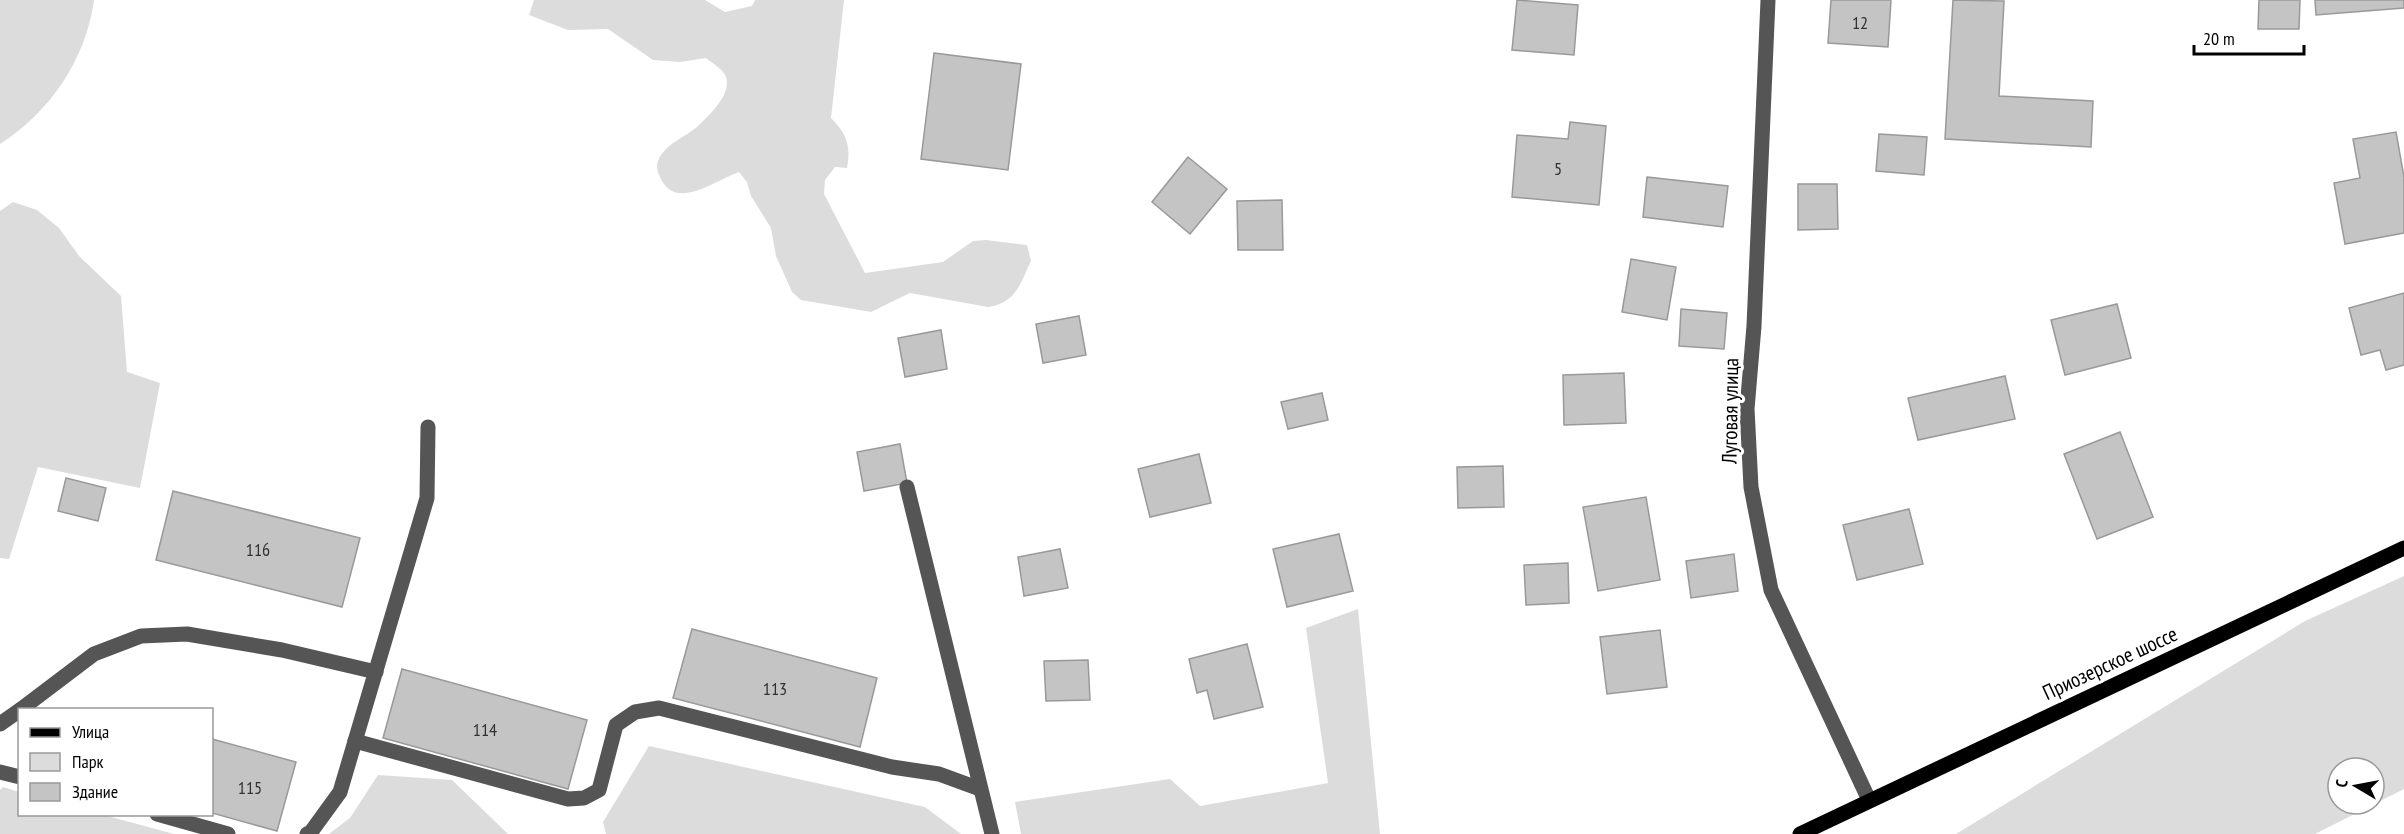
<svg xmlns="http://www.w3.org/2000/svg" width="2404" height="834" font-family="'PT Sans Narrow',sans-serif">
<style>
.green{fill:#dcdcdc;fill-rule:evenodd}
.building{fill:#c4c4c4;stroke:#999;stroke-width:1.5}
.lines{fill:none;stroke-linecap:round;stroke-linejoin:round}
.minor{stroke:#555;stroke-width:15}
.major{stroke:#000;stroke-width:15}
.labels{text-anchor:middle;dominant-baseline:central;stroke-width:6;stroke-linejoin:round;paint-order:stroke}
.number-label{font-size:18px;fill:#313131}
.street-label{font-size:21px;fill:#000;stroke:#fff}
</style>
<rect width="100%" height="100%" fill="#fff"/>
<g class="green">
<path d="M0 0H94C86 59 50 112 0 144Z"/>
<path d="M534 0H705L725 12 752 6 755 0H844L831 118C847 134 851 146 847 168L835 167 825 180 824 194 865 273 943 262 973 241 986 240 1027 245 1031 261C1020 284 1016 303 988 307L910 293 871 312 801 300 792 292 776 256 771 228 751 196 747 182 739 172C714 181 675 212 660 177 656 169 656 162 661 155 670 142 685 137 697 127 708 116 732 95 726 77 723 69 712 63 706 58L680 62 653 60 608 29 568 30 529 15Z"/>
<polygon points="13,202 37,210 59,228 79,256 121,296 127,372 160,383 140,488 38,467 9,559 0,558 0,211"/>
<path d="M2404 576V789L2315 834H1956L2305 621ZM2338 768H2374V804H2338Z"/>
<polygon points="1358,609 1380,834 1021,834 1015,802 1170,779 1200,806 1328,783 1306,628"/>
<polygon points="649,746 925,807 961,834 606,834 603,822"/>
<polygon points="378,775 452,780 508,834 329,834 350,818"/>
<polygon points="3,787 19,792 20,814 104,815 174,834 0,834 0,790"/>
</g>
<g class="building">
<polygon points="1517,0 1578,5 1574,55 1512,50"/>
<polygon points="1831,0 1891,0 1888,47 1828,43"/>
<polygon points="1953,0 2004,1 1999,96 2093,101 2091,147 1945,139"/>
<polygon points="2259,0 2300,0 2299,29 2258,29"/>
<polygon points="2315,0 2404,0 2404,8 2316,15"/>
<polygon points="934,53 1021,64 1008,170 921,159"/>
<polygon points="1570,122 1606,126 1599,205 1512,197 1517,135 1568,139"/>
<polygon points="2396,132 2404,177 2404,233 2345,244 2334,183 2360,178 2353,139"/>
<polygon points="1879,134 1927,137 1924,175 1876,171"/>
<polygon points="1188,157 1227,189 1190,234 1152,202"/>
<polygon points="1647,177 1728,186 1723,227 1643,217"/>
<polygon points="1798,184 1837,184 1838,229 1798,230"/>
<polygon points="1282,200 1283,250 1238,250 1237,201"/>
<polygon points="1631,259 1676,267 1667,320 1622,312"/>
<polygon points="2404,293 2404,365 2386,370 2380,350 2361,355 2349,308"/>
<polygon points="2117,304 2131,358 2065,375 2051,320"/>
<polygon points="1681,309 1727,313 1724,349 1679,346"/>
<polygon points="1079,316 1086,355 1043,363 1036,324"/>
<polygon points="941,330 947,369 905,377 898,338"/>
<polygon points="1624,373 1626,423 1564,425 1563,375"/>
<polygon points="2005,376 2015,419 1918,440 1908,398"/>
<polygon points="1322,393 1328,420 1288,429 1281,402"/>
<polygon points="2120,432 2153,517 2097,539 2064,454"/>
<polygon points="900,444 907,483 864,491 857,452"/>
<polygon points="1199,454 1211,503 1150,517 1138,469"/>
<polygon points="1503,466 1504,507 1458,508 1457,467"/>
<polygon points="66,478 106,488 98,521 58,511"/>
<polygon points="173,491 360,538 342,607 156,560"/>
<polygon points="1646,497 1660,580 1598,591 1583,507"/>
<polygon points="1909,509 1923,564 1857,580 1843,525"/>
<polygon points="1339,534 1353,591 1287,607 1273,549"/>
<polygon points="1060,549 1068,588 1024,596 1018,557"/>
<polygon points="1734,554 1738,591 1691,598 1686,561"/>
<polygon points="1568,563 1569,603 1526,605 1524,565"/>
<polygon points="692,629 877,678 860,747 673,698"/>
<polygon points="1660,630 1667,687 1607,694 1600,637"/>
<polygon points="1247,644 1263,707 1214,719 1207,690 1197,693 1189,659"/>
<polygon points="1088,660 1090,700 1046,701 1044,661"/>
<polygon points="402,669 587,720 568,789 383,738"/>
<polygon points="212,739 296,762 277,831 212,813"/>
</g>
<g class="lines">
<g class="minor">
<polyline points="1768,0 1754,326 1747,409 1751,487 1771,590 1869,800"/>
<polyline points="907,487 992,834"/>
<polyline points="20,710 94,654 141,636 187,634 282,650 376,672"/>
<polyline points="0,724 20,710"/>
<polyline points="355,741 568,799 584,798 599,790 616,725 635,712 659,708 892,767 939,774 980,789"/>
<polyline points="0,772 20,777"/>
<polyline points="157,814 228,834"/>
<polyline points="307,834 311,832 340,792 427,498 428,427"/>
</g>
<polyline class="major" points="1800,834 2404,548"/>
</g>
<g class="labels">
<g class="number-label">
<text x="1860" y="22">12</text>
<text x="1558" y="168">5</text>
<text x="258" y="549">116</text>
<text x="775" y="688">113</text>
<text x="485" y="729">114</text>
<text x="250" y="787">115</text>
</g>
<g class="street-label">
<text transform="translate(1730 411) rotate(-89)">Луговая улица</text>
<text transform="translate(2110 663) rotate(-25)">Приозерское шоссе</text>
</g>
</g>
<rect x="18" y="708" width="195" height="108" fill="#ffffff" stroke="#999999" stroke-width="1.5"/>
<rect x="30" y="728" width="30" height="9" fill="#000000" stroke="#999999" stroke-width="1.5"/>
<text x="72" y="738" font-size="18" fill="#000000">Улица</text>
<rect x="30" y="753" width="30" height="18" fill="#dcdcdc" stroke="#999999" stroke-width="1.5"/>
<text x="72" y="768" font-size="18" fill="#000000">Парк</text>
<rect x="30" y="783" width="30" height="18" fill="#c4c4c4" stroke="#999999" stroke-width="1.5"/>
<text x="72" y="798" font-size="18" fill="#000000">Здание</text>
<g transform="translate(2356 786) rotate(280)"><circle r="28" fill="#ffffff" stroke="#999999" stroke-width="1.5"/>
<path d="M0-4.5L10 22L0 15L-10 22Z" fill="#000000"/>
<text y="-9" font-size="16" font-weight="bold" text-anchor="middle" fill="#000000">С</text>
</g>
<path d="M2194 45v9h110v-9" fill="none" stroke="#000000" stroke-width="3"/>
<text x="2203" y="45" font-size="18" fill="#000000" stroke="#ffffff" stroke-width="4.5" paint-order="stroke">20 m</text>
</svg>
